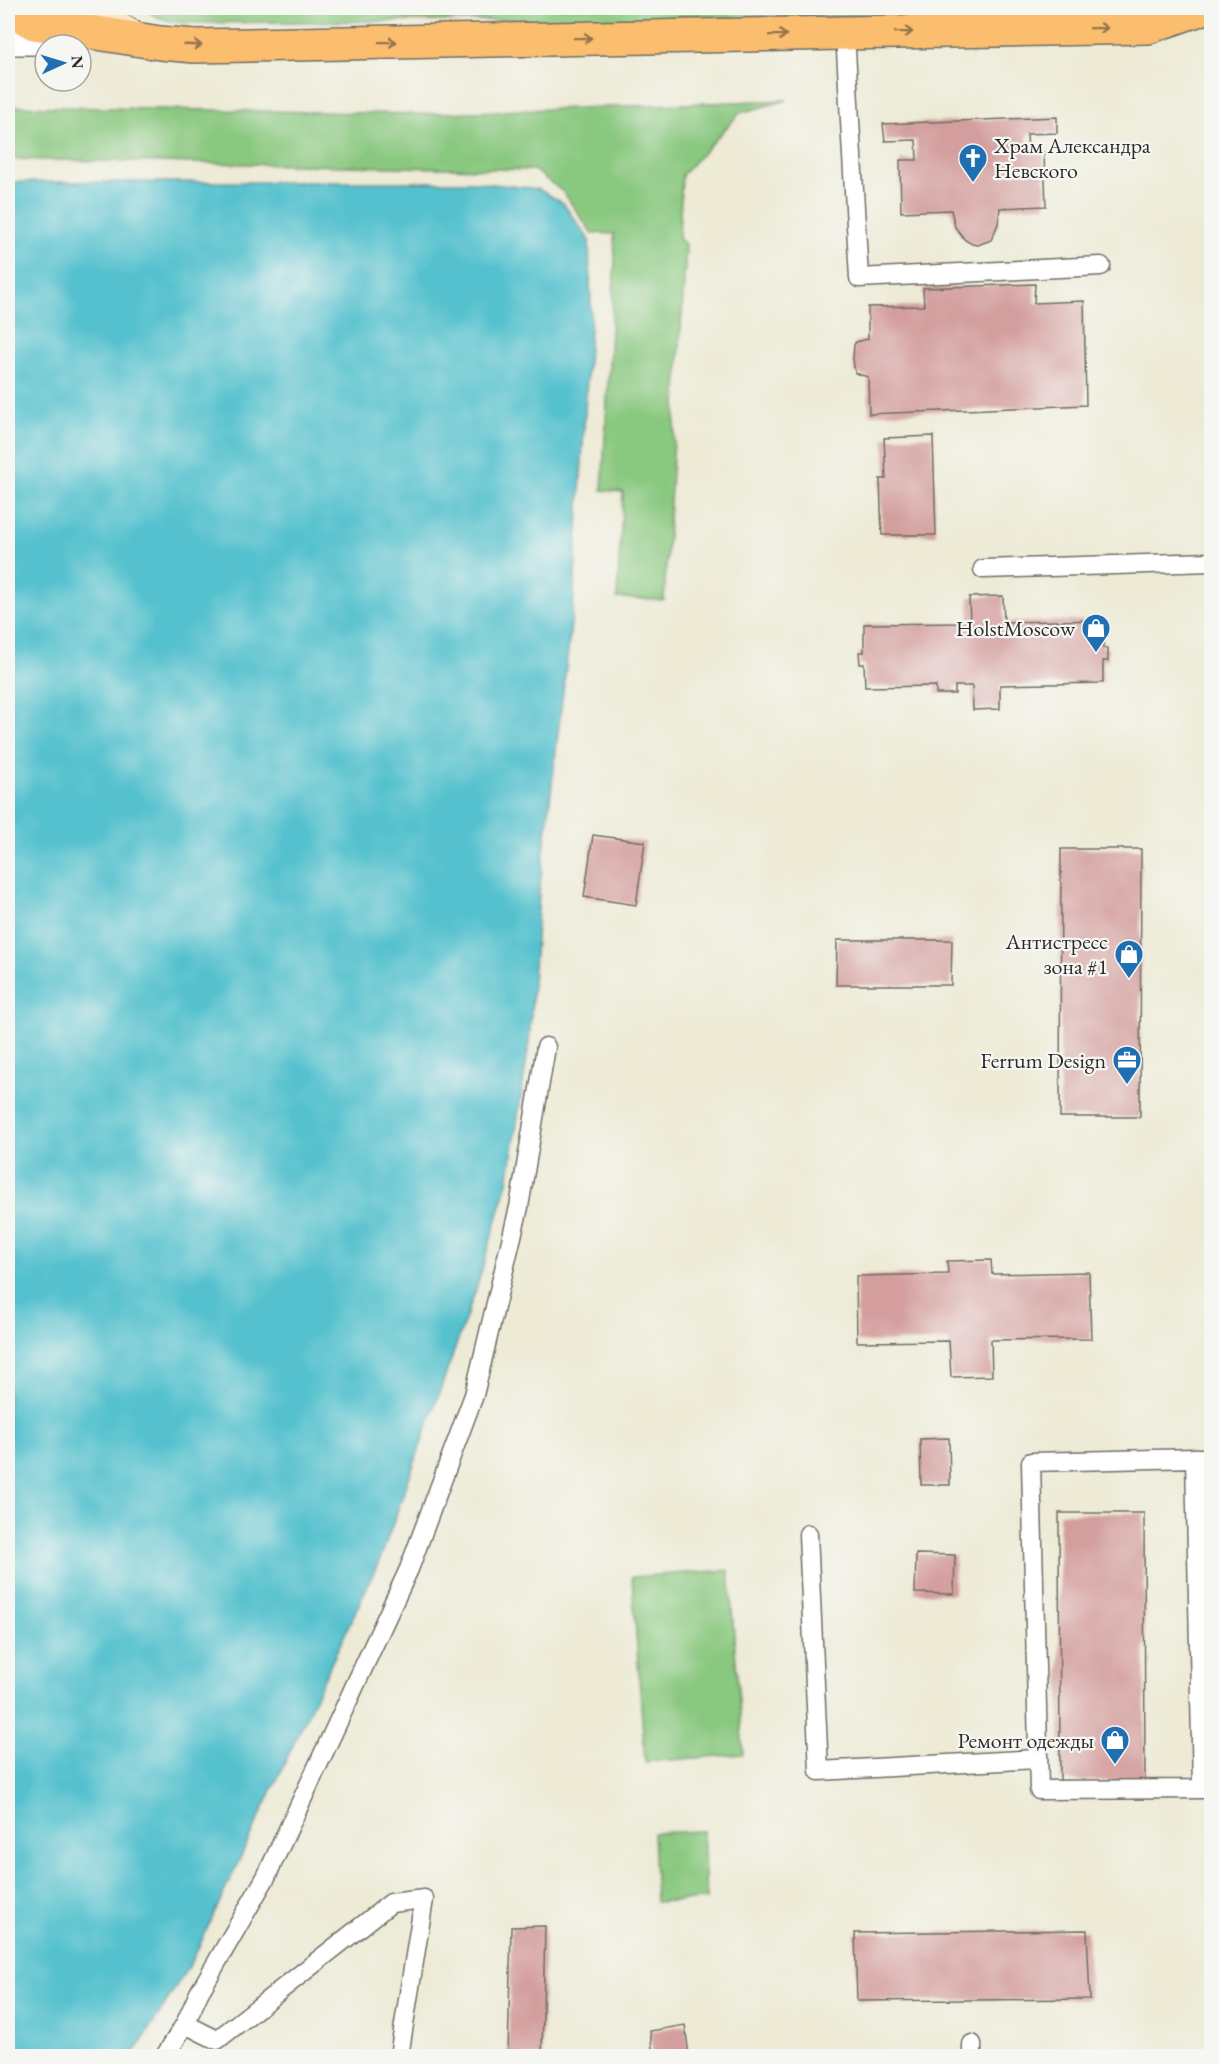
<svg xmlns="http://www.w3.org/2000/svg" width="1219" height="2064" font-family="'EB Garamond',serif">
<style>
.green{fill:#89c87f;stroke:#5a7a55;stroke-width:1.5}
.water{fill:#55c1ce;stroke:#40767c;stroke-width:1.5}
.building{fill:#d39e9d}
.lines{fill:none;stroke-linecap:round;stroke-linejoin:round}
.service-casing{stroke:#6f6e66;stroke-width:21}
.tertiary-casing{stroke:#6f6e66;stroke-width:36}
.secondary-casing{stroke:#6f6e66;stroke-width:36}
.primary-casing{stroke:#6f6e66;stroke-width:36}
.service{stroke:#fff;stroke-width:18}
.tertiary{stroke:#fff;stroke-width:33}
.secondary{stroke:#fde5c5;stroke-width:33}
.primary{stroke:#fbbd6e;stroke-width:33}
.oneway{stroke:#93744c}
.labels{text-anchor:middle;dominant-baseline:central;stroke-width:4.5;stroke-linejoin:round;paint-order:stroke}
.poi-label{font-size:22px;fill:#2b2b2b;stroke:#f6f6f2;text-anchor:end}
</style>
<rect width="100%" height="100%" fill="#f6f6f2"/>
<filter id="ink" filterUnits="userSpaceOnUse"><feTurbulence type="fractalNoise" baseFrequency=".0167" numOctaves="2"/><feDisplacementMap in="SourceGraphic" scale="12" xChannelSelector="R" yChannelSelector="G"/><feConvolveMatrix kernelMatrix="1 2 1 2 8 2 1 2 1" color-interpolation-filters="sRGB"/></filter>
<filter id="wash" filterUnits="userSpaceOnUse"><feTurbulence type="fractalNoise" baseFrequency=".008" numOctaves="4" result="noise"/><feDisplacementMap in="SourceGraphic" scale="24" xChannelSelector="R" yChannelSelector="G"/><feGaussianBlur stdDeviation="1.35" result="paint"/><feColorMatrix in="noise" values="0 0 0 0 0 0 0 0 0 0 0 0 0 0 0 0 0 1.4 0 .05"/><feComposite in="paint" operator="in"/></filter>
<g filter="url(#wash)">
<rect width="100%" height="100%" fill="#edead5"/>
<g class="green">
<path d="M144 8H1130L1105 15 186 23C170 22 156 19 144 8Z"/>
<polygon points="787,100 740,113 682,175 679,238 686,246 664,600 617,598 623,492 602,490 615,260 614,234 592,233 563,192 534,170 8,159 8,106 419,114"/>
<polygon points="729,1570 743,1754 645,1762 632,1577"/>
<polygon points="703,1831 706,1899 656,1902 653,1833"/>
</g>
<polygon class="water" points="8,182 474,182 538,189 563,203 589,240 591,312 573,608 539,893 529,1044 508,1182 476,1289 381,1557 193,1959 133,2056 8,2056"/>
<g id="blocks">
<g class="building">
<polygon points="1057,117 1057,133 1027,134 1028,153 1044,152 1046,206 1000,208 998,224 991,240 978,245 972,244 965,240 955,227 951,210 901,212 900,160 917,160 916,140 885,141 883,124"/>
<polygon points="1035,284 1034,303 1084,301 1086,405 869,414 868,377 855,373 853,359 854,345 856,342 868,339 868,307 924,306 923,288"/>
<polygon points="933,436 936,535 882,535 880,479 886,479 884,438"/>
<polygon points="1003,596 1004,622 1102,620 1103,648 1108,648 1108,661 1103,661 1103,683 1000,685 1000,709 973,710 972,686 955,686 955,694 936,694 936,686 865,687 864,664 860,664 859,652 864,652 864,624 970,623 969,597"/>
<polygon points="593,835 645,842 636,905 584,897"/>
<polygon points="1061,849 1141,849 1140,1117 1060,1117"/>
<polygon points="837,940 952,940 951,985 836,985"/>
<polygon points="991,1260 992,1274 1089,1272 1091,1339 991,1340 992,1376 951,1377 949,1341 857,1342 856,1276 948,1274 947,1261"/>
<polygon points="949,1438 950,1485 921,1485 920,1439"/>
<polygon points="1059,1513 1144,1513 1145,1781 1060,1781"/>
<polygon points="916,1554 955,1555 954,1594 915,1593"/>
<polygon points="545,1926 542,2056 508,2056 511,1927"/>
<polygon points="1087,1930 1090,1999 857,2001 855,1933"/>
<polygon points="685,2025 689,2056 653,2056 650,2031"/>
</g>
</g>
</g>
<g filter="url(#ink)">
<use href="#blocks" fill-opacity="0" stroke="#6f6e66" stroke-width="1.5"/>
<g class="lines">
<g class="service-casing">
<g id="service">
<polyline points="845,33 859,278 1101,266"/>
<polyline points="983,569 1212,562"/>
<polyline points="1195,1458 1202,1789 1039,1790 1031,1462 1195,1458 1212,1458"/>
<polyline points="808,1534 819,1771 1038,1759"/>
<polyline points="185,2024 217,2040 391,1903 424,1899 399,2056"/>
<polyline points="165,2056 185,2024 199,1993 266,1877 409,1569 474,1395 519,1207 546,1047"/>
<polyline points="972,2056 972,2044"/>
</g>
</g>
<g class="tertiary-casing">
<polyline id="tertiary" points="8,38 72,38"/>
</g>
<g class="secondary-casing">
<polyline id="secondary" points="95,8 104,21 135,39"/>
</g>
<g class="primary-casing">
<polyline id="primary" points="8,8 34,23 160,43 195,46 1148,27 1203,8"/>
</g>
<use href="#service" class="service"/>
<use href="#tertiary" class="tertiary"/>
<use href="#secondary" class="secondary"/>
<use href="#primary" class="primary"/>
</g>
<defs><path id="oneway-shaft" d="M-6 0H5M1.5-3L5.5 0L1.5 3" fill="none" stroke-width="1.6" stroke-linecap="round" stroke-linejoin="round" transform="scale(1.5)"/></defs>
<g class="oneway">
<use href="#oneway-shaft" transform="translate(1099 28) rotate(-1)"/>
<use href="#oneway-shaft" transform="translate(904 32) rotate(-1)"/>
<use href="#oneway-shaft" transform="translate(778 35) rotate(-1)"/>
<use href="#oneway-shaft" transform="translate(583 38) rotate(-1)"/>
<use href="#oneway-shaft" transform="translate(388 42) rotate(-1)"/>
<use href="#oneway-shaft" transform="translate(193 45) rotate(2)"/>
</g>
</g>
<defs>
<g id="church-pin" transform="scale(1.5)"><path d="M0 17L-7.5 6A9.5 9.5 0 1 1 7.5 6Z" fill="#1f6fb2" stroke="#f6f6f2"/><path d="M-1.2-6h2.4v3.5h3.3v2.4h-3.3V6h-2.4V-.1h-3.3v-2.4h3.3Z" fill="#fff"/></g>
<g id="shop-pin" transform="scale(1.5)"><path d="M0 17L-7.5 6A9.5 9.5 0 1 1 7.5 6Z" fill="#1f6fb2" stroke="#f6f6f2"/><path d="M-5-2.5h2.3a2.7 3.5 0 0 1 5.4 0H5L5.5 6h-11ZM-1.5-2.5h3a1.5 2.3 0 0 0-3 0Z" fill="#fff"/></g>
<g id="office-pin" transform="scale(1.5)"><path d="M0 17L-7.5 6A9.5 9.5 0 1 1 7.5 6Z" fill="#1f6fb2" stroke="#f6f6f2"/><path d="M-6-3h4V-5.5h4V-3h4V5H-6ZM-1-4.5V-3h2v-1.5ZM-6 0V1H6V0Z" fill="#fff"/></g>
</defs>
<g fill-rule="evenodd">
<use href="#church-pin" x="973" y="158"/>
<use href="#shop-pin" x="1096" y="628"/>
<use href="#shop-pin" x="1129" y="954"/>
<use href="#office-pin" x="1127" y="1060"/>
<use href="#shop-pin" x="1115" y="1740"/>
</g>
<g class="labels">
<g class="poi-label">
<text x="994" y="145" text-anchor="start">Храм Александра<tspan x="994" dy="25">Невского</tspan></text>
<text x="1075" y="628">HolstMoscow</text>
<text x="1108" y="941">Антистресс<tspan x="1108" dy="25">зона #1</tspan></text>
<text x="1106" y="1060">Ferrum Design</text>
<text x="1094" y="1740">Ремонт одежды</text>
</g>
</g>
<rect width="1219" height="2064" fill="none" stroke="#f6f6f2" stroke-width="30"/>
<g transform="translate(63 63) rotate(86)"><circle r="28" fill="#f6f6f2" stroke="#a5a5a2" stroke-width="1.5"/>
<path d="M0-4.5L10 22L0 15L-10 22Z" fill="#1f6fb2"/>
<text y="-9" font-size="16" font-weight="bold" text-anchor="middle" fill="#2b2b2b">N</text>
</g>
</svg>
